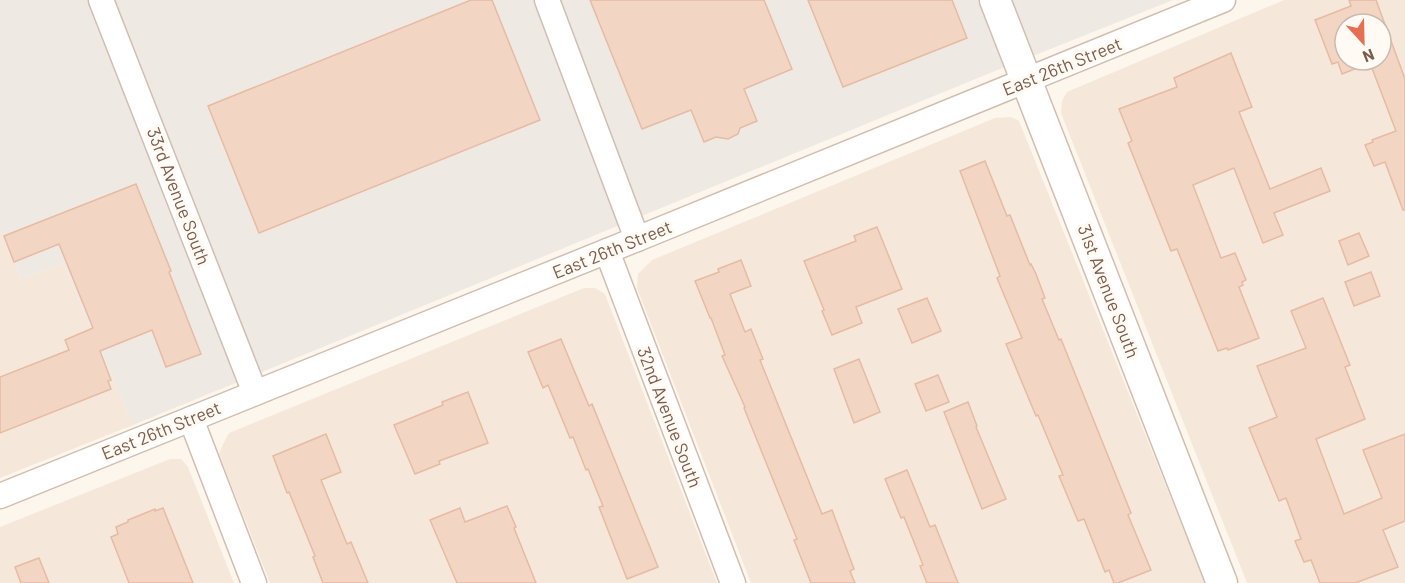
<svg xmlns="http://www.w3.org/2000/svg" width="1405" height="583" font-family="Barlow,sans-serif">
<style>
.residential{fill:#f5e8da;fill-rule:evenodd}
.industrial{fill:#efe9e4}
.building{fill:#f3d5c3;stroke:#e6bba3;stroke-width:1.5;fill-rule:evenodd}
.lines{fill:none;stroke-linecap:round;stroke-linejoin:round}
.minor-casing{stroke:#d1beb0;stroke-width:27}
.tertiary-casing{stroke:#d1beb0;stroke-width:33}
.minor{stroke:#fff;stroke-width:24}
.tertiary{stroke:#fff;stroke-width:30}
.labels{text-anchor:middle;dominant-baseline:central;stroke-width:6;stroke-linejoin:round;paint-order:stroke}
.street-label{font-size:18px;fill:#7a5c4d;stroke:#fffaf3}
</style>
<rect width="100%" height="100%" fill="#fdf6ec"/>
<g class="residential">
<path d="M1284 0H1405V583H1247L1061 113 1062 101 1067 92ZM1345 24H1381V60H1345Z"/>
<polygon points="1011,117 1019,121 1205,583 751,583 637,288 638,274 652,260 995,118"/>
<polygon points="0,229 21,279 63,263 133,425 0,478"/>
<polygon points="584,288 595,288 605,294 717,583 270,583 219,454 223,444 229,433"/>
<polygon points="170,459 181,459 188,467 234,583 0,583 0,527"/>
</g>
<polygon class="industrial" points="0,0 1173,0 990,73 133,425 63,263 21,279 0,229"/>
<g class="building">
<polygon points="471,0 492,0 540,120 259,233 208,106"/>
<polygon points="590,0 764,0 792,69 744,89 757,121 740,128 738,134 728,139 716,137 704,142 691,110 642,129"/>
<polygon points="808,0 952,0 967,38 843,87"/>
<path d="M1349 0H1376L1405 79V210H1403L1385 162 1374 166 1365 145 1373 142 1372 140 1396 131 1370 63 1342 74 1338 62 1332 64 1315 20 1351 6ZM1345 24H1381V60H1345Z"/>
<polygon points="1231,53 1252,107 1239,112 1270,189 1321,168 1330,191 1274,213 1283,235 1263,243 1234,168 1193,185 1221,258 1235,253 1246,280 1242,282 1243,285 1239,287 1259,338 1228,350 1227,348 1218,351 1177,249 1171,251 1128,143 1132,141 1119,109 1177,87 1174,78"/>
<polygon points="985,161 1007,216 1010,215 1030,265 1031,264 1036,274 1045,298 1042,299 1059,340 1061,339 1131,513 1128,515 1151,570 1118,583 1114,583 1109,570 1105,572 1084,519 1078,521 1059,476 1063,475 1038,415 1036,416 1006,344 1022,338 997,278 1000,276 960,171"/>
<polygon points="136,184 171,271 169,272 201,354 166,367 152,330 100,351 111,380 108,381 111,389 0,433 0,377 69,350 65,340 93,328 59,244 14,262 4,236"/>
<polygon points="877,227 902,289 856,307 862,323 832,335 822,311 824,310 804,261 856,241 854,236"/>
<polygon points="1359,233 1369,256 1348,265 1339,241"/>
<polygon points="741,260 751,286 730,294 745,332 751,329 763,359 760,360 822,514 832,510 854,569 850,571 855,583 811,583 794,540 797,539 744,408 745,407 722,356 725,355 711,318 710,318 695,281 719,272 718,269"/>
<polygon points="1371,272 1380,296 1354,306 1345,282"/>
<polygon points="927,298 941,331 912,343 898,309"/>
<polygon points="1323,298 1350,365 1345,367 1365,419 1316,439 1344,514 1382,498 1363,450 1405,434 1405,521 1383,530 1398,567 1355,583 1320,583 1311,560 1304,562 1295,541 1301,539 1286,498 1279,501 1249,428 1277,417 1257,366 1306,348 1291,311"/>
<polygon points="561,339 589,406 592,404 658,567 627,579 599,507 603,506 588,469 586,470 573,437 570,438 548,385 543,388 528,352"/>
<polygon points="859,359 880,412 854,423 834,369"/>
<polygon points="938,375 949,402 926,411 915,384"/>
<polygon points="468,392 488,443 439,461 440,464 415,474 394,425 443,405 442,402"/>
<polygon points="968,402 977,426 976,427 1006,499 982,509 944,412"/>
<polygon points="326,434 341,472 321,480 347,544 351,542 368,583 323,583 313,557 315,556 289,492 287,493 273,456"/>
<polygon points="907,470 930,527 935,525 958,583 927,583 920,566 923,565 904,517 901,518 885,479"/>
<polygon points="507,506 516,527 514,528 536,583 457,583 430,520 460,508 465,522"/>
<polygon points="163,508 193,583 129,583 111,537 118,534 116,527 128,522 128,520 155,509 155,511"/>
<polygon points="39,558 49,583 21,583 15,567"/>
</g>
<g class="lines">
<g class="minor-casing">
<g id="minor">
<polyline points="101,0 255,393"/>
<polyline points="547,0 637,239"/>
<polyline points="607,251 733,583"/>
<polyline points="191,419 254,583"/>
<polyline points="0,496 637,239 1223,0"/>
</g>
</g>
<g class="tertiary-casing">
<polyline id="tertiary" points="995,0 1222,583"/>
</g>
<use href="#minor" class="minor"/>
<use href="#tertiary" class="tertiary"/>
</g>
<g class="labels">
<g class="street-label">
<text transform="translate(1062 66) rotate(-22)">East 26th Street</text>
<text transform="translate(179 196) rotate(69)">33rd Avenue South</text>
<text transform="translate(612 249) rotate(-22)">East 26th Street</text>
<text transform="translate(1109 291) rotate(69)">31st Avenue South</text>
<text transform="translate(670 417) rotate(69)">32nd Avenue South</text>
<text transform="translate(161 430) rotate(-22)">East 26th Street</text>
</g>
</g>
<g transform="translate(1363 42) rotate(158)"><circle r="28" fill="#fffaf3" stroke="#cabbb1" stroke-width="1.5"/>
<path d="M0-4.5L10 22L0 15L-10 22Z" fill="#e76f51"/>
<text y="-9" font-size="16" font-weight="bold" text-anchor="middle" fill="#7a5c4d">N</text>
</g>
</svg>
